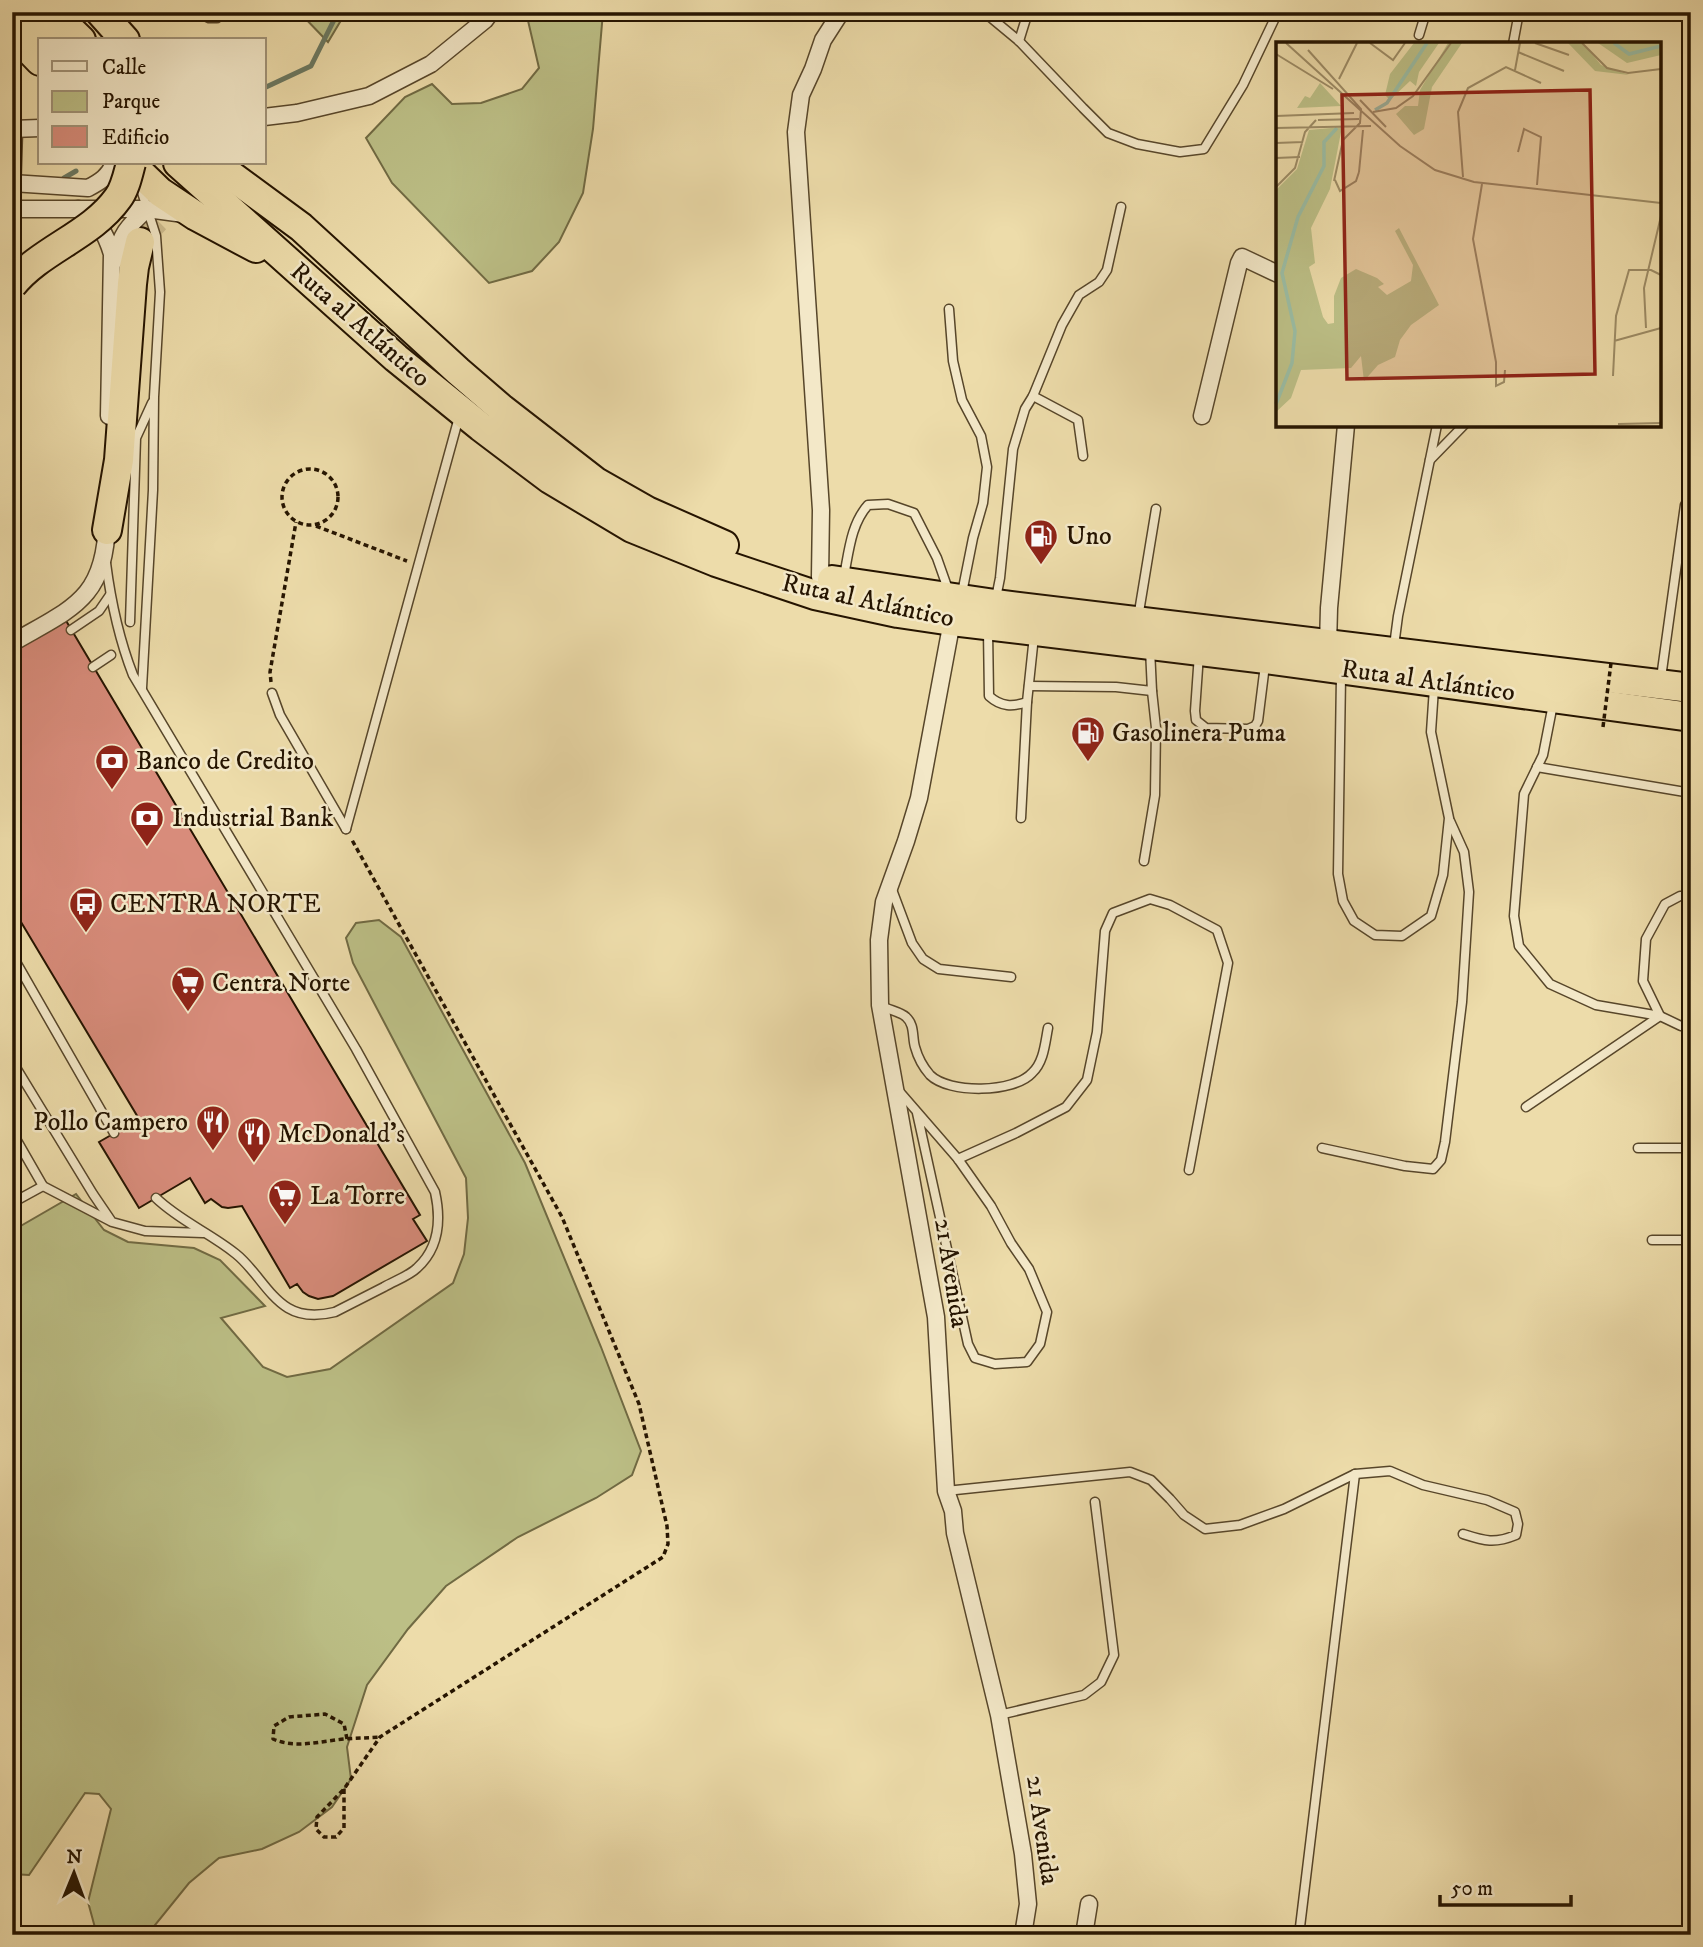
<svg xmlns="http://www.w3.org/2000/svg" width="1703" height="1947" font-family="'IM FELL DW Pica',serif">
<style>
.green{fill:#bcbf86;stroke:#706a43;stroke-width:2}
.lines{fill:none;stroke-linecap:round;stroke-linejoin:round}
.stream{stroke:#6b7962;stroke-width:5}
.building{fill:#d88c7b;stroke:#251400;stroke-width:2}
.trunk-tunnel{stroke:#cfbe90;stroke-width:28;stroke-dasharray:28 14;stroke-linecap:butt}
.service-casing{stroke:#57462a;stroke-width:11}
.minor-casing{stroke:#57462a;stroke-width:19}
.trunk-casing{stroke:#251400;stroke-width:32}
.path{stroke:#251400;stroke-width:3.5;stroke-dasharray:5 3.5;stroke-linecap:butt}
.service{stroke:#f3e8c8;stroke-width:8}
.minor{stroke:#f3e8c8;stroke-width:16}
.trunk{stroke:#eddcaa;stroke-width:28}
.trunk-bridge-casing{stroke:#251400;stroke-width:32;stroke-linecap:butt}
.path-bridge{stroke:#251400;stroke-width:3.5;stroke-dasharray:5 3.5;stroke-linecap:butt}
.trunk-bridge{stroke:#eddcaa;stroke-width:28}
.labels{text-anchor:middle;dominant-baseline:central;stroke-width:5;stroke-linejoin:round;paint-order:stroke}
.street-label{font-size:26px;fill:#251400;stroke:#f3e8c8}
.poi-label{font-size:26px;fill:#251400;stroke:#f3e8c8;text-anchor:start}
.inset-river{fill:none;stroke:#9abca3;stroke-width:3.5}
.inset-road{fill:none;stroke:#9d8c66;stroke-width:2}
.view{fill:#8f2418;fill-opacity:0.15;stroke:#8f2418;stroke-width:3.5}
.inset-edge{fill:none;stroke:#251400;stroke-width:3.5}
</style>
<rect width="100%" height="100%" fill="#eddcaa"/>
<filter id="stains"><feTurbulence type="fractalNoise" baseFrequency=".00286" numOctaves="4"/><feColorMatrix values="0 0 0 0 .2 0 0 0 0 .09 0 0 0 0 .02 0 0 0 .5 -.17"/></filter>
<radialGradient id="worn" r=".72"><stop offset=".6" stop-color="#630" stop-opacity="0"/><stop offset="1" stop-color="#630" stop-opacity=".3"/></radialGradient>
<g class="green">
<polygon points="299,12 346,12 328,42"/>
<polygon points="526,12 603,12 593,129 583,193 559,242 532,271 489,283 392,183 366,138 405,97 432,84 452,104 481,103 522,89 539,68"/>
<polygon points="379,920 401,937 525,1163 601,1347 641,1451 632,1475 596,1498 518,1537 446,1586 408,1629 367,1685 347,1747 351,1779 332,1807 299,1832 262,1849 219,1858 189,1883 147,1935 97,1935 88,1902 111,1809 99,1794 85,1793 29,1875 12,1874 12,1231 76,1194 104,1230 128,1242 194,1248 220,1260 265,1306 221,1318 263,1367 287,1377 330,1369 453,1283 464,1254 468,1218 466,1178 353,963 346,938 356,923"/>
</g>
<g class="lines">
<g class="stream">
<polyline points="264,88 311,66 338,12"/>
<polyline points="64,178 76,171"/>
</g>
</g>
<polygon class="building" points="65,619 420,1215 413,1219 427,1241 333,1296 318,1299 309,1296 303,1292 297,1284 290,1288 242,1206 228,1208 222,1207 211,1199 205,1203 190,1178 139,1208 99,1142 139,1119 12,907 12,650"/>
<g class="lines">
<path class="trunk-tunnel" d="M140 242C158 206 195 190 234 202"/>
<g class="service-casing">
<g id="service">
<polyline points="197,12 209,18 217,18 223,12"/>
<polyline points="984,12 1019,41 1083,108 1108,133 1137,144 1180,152 1204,149 1243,85 1274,20 1276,12"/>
<polyline points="1419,35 1426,12"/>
<polyline points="1019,41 1028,12"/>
<polyline points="1513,44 1519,12"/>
<polyline points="140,186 156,236 160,292 154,397 153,490 142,688"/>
<polyline points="949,309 953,361 962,400 981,436 987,467 983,503 973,538 962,593"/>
<polyline points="1033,396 1078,420 1083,456"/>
<polyline points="1430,460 1464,425"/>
<path d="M106 563C111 602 119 639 133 675L356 1049 435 1192C441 1219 439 1248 417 1268 409 1276 394 1281 384 1287 368 1295 351 1304 335 1312 319 1316 303 1317 288 1308 268 1296 255 1269 236 1254 210 1233 180 1221 156 1198"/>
<path d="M844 576C849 551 851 524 868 505L888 504 914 513 937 558 949 592"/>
<polyline points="996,598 1000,578 1013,449 1025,409 1033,396 1062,325 1079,295 1099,282 1107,270 1121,207"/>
<polyline points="1138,618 1156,509"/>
<polyline points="130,622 136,438 152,403"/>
<polyline points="71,630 99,611 110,595"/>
<path d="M988 631 989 696C1001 707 1013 707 1027 702L1034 636"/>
<polyline points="1394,646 1398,616 1437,425"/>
<polyline points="1199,654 1195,711 1196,720 1206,728 1248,729 1255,726 1258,721 1265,665"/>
<polyline points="93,667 111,655"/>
<polyline points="1341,676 1338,874 1343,901 1354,921 1375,935 1402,936 1431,916 1443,875 1449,818 1431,732 1434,688"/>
<polyline points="1661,678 1685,505 1691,495"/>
<polyline points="1029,686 1116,687 1152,691 1150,649"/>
<polyline points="272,693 280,715 346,829"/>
<polyline points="1553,704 1543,755 1524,794 1514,916 1519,946 1550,984 1596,1005 1660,1016 1681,1026 1691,1027"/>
<polyline points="1537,767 1691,793"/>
<polyline points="1021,818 1027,702"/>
<polyline points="346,829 459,417"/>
<polyline points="1144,861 1155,795 1156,728 1152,691"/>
<polyline points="891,887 912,943 923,959 939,969 1011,977"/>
<polyline points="12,955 114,1133"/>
<path d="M882 1006C889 1010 901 1012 906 1017 915 1025 912 1037 915 1047 918 1058 923 1067 930 1075 949 1094 1014 1093 1032 1073 1044 1062 1045 1043 1048 1028"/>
<polyline points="12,1061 93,1194 112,1222 145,1231 203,1233"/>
<polyline points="899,1091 958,1159 991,1206 1011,1243 1029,1269 1047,1312 1040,1344 1027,1362 995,1364 975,1358 968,1344 917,1113"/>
<polyline points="1526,1107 1660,1016 1643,981 1646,939 1665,904 1680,896 1691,896"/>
<polyline points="12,1132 43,1186 110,1221"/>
<polyline points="1322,1148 1405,1166 1433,1169 1441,1160 1445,1142 1462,1002 1469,892 1464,852 1450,821"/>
<polyline points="1638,1148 1691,1148"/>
<polyline points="958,1159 1016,1133 1066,1107 1087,1080 1097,1032 1105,931 1113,913 1150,899 1170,905 1217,930 1228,963 1189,1170"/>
<polyline points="12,1203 43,1186"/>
<polyline points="1652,1240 1691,1240"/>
<path d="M946 1491 1130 1472 1151 1480 1170 1499 1184 1515 1205 1529 1240 1525 1284 1509 1355 1474 1390 1471 1423 1485 1487 1500 1515 1512 1518 1524 1516 1535C1494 1544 1485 1541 1463 1534"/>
<polyline points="999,1715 1084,1695 1101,1682 1114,1655 1095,1502"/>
<polyline points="1300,1927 1355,1474"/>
</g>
</g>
<g class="minor-casing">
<g id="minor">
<polyline points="264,117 297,113 369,96 431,64 485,20 491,12"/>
<polyline points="12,129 40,128"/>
<path d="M12 183 88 188C100 182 109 176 114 163"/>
<polyline points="12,193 14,129"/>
<polyline points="12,209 147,209 184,214"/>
<path d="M78 209C98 219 106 234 112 254L109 416"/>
<path d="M115 260C121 234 127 227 147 209"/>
<polyline points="1202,416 1239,263 1242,257 1278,274"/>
<polyline points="820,577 821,510 796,132 801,95 813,69 823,40 841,12"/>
<polyline points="952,621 919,798 906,841 884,902 879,940 880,1005 936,1317 946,1491 953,1511 955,1533 999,1715 1023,1854 1028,1904 1023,1935"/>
<path d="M12 643C72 608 105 600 107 522"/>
<polyline points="1328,645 1329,608 1346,425"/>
<polyline points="1084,1935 1089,1904"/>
</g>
</g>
<g class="trunk-casing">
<g id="trunk">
<polyline points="22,12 50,40"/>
<polyline points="52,12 81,40"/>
<polyline points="100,12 125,40"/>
<polyline points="12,32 40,61"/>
<polyline points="130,163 160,192 196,216 256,248"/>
<polyline points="178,163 396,358 481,427 550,479 632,528 716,562 815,595 898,613 952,621 1266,659 1691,717"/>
<polyline points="214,163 301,227 458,371 502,409 596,482 647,511 724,545"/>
<polyline points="107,530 119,460 132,284 134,267 140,242"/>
<polyline points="832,580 995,604 1691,688"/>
</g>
</g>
<g class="path">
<circle cx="310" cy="497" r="28"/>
<polyline points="316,526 407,561"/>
<polyline points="271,682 270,672 296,522"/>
<path d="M347 1739 344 1724 325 1714 289 1717 274 1726 273 1739C296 1749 320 1741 345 1739 357 1738 368 1738 380 1737"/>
<polyline points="344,1789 344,1828 336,1837 324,1837 316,1829 317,1817 344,1789 380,1737 663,1557 668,1544 667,1526 639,1404 562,1217 352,840"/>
</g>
<use href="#service" class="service"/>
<use href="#minor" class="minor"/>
<use href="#trunk" class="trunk"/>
<g class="trunk-bridge-casing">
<path id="trunk-bridge" d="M12 285C41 249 91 236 118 198 125 189 128 174 131 163"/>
</g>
<polyline class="path-bridge" points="1603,727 1611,663"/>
<use href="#trunk-bridge" class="trunk-bridge"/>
</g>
<defs>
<g id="fuel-pin" transform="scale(1.75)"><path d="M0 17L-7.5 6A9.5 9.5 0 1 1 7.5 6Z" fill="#8f2418" stroke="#f3e8c8"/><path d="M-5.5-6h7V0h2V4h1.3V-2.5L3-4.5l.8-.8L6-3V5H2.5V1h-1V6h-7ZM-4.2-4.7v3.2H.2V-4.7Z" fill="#fff"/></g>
<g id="bank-pin" transform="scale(1.75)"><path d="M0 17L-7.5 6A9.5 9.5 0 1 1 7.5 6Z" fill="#8f2418" stroke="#f3e8c8"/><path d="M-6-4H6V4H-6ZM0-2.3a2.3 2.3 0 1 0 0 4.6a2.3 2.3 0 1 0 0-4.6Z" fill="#fff"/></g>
<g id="bus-pin" transform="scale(1.75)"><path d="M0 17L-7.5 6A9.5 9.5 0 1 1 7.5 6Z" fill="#8f2418" stroke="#f3e8c8"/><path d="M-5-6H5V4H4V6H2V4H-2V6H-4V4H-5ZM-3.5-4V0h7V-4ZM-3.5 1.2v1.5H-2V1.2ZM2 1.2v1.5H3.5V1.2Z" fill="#fff"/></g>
<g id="supermarket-pin" transform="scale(1.75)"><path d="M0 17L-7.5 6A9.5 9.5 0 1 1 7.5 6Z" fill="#8f2418" stroke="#f3e8c8"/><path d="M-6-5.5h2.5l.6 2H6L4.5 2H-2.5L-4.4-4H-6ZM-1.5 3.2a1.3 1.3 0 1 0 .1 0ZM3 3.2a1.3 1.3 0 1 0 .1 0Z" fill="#fff"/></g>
<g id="restaurant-pin" transform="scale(1.75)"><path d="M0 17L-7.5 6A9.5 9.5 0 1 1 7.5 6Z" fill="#8f2418" stroke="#f3e8c8"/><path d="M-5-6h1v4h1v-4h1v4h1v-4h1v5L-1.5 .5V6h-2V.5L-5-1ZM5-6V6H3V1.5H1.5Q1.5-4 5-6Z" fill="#fff"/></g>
</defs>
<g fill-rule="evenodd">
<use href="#fuel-pin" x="1041" y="536"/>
<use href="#fuel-pin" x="1088" y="733"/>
<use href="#bank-pin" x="112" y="761"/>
<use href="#bank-pin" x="147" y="818"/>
<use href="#bus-pin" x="86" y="904"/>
<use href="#supermarket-pin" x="188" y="983"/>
<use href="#restaurant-pin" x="213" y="1122"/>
<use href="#restaurant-pin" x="254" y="1134"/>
<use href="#supermarket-pin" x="285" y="1196"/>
</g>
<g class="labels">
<g class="street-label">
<text transform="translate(360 325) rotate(41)">Ruta al Atlántico</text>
<text transform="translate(868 601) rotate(12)">Ruta al Atlántico</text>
<text transform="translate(1428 681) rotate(8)">Ruta al Atlántico</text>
<text transform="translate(951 1273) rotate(81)">21 Avenida</text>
<text transform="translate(1042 1830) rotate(82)">21 Avenida</text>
</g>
<g class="poi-label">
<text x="1066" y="536">Uno</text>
<text x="1112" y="733">Gasolinera Puma</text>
<text x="136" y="761">Banco de Credito</text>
<text x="172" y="818">Industrial Bank</text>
<text x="110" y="904">CENTRA NORTE</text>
<text x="212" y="983">Centra Norte</text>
<text x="188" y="1122" text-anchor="end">Pollo Campero</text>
<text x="278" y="1134">McDonald's</text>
<text x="310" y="1196">La Torre</text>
</g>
</g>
<g transform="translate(1276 42)">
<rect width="385" height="385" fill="#eddcaa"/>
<path d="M138 1H163L143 30 140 44 134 39 114 58 109 53 114 32ZM172 1H186L156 45 148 87 138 93 120 72 129 64H142L144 48ZM292 1H307L325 23 353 33 319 29ZM322 1H385V13L351 21ZM44 41 65 64 21 66 29 54 34 56ZM66 85 54 147 35 186 39 221 33 225 47 275 52 282 58 281V254L65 236 80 227 101 236 108 242 102 245 111 253 135 239 137 223 119 189 123 186 163 263 135 283 124 298 119 315 102 323 88 339 85 314 75 326 25 328 15 356 0 370V148L21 127 33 88Z" fill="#bcbf86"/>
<path class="inset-river" d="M338 1 353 12 385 4M99 68 111 61 151 1M0 362 16 321 19 289 6 231 22 175 48 124V100L61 86"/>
<path class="inset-road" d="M10 1 124 104 159 128 198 140 385 161M94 1 117 18 129 1M259 1 293 13M306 1 331 26 352 31 385 27M32 8 85 67 84 81 67 98 58 139M242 10 288 29M0 12 57 47M239 28 244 1M63 37 81 1M84 58 110 85M97 70 120 66 137 54 175 1M0 74 78 71M42 78 83 77M0 86 95 84M0 101 27 100M242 110 248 87 265 95 261 143M0 116 24 115M83 130 87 88M187 135 182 70 192 46 230 25 265 41M59 138 64 149 80 139 83 130M206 142 197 197 220 320V344L228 340 229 328M0 145 19 126 29 90 40 78M370 286 368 246 385 174M338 299 385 286M337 334 340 274 353 228H375L385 233M342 382 385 381"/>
<path class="view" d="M314 48 319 332 71 337 66 53Z"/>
<rect width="385" height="385" class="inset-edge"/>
</g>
<rect width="1703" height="1947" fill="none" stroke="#eddcaa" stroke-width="42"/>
<rect x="14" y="14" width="1675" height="1919" fill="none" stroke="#251400" stroke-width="3.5"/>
<rect x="21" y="21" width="1661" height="1905" fill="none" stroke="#251400" stroke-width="2"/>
<rect x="38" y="38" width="228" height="126" fill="#f3e8c8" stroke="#a19378" stroke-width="2"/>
<rect x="52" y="61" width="35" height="10" fill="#f3e8c8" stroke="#a19378" stroke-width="2"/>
<text x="102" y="74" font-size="21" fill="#251400">Calle</text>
<rect x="52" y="91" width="35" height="21" fill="#bcbf86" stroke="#a19378" stroke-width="2"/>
<text x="102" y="108" font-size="21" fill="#251400">Parque</text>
<rect x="52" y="126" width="35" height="21" fill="#d88c7b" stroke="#a19378" stroke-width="2"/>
<text x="102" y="144" font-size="21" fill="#251400">Edificio</text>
<g transform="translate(74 1873) rotate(1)" stroke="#f3e8c8" stroke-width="5" paint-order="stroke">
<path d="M0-5L12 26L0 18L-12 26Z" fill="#251400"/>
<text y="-10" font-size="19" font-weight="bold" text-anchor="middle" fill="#251400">N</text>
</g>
<path d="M1440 1895v10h131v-10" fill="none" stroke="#251400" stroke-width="3.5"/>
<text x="1451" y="1895" font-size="21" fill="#251400" stroke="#f3e8c8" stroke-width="5" paint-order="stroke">50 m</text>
<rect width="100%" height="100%" filter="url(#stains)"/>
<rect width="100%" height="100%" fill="url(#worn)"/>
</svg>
